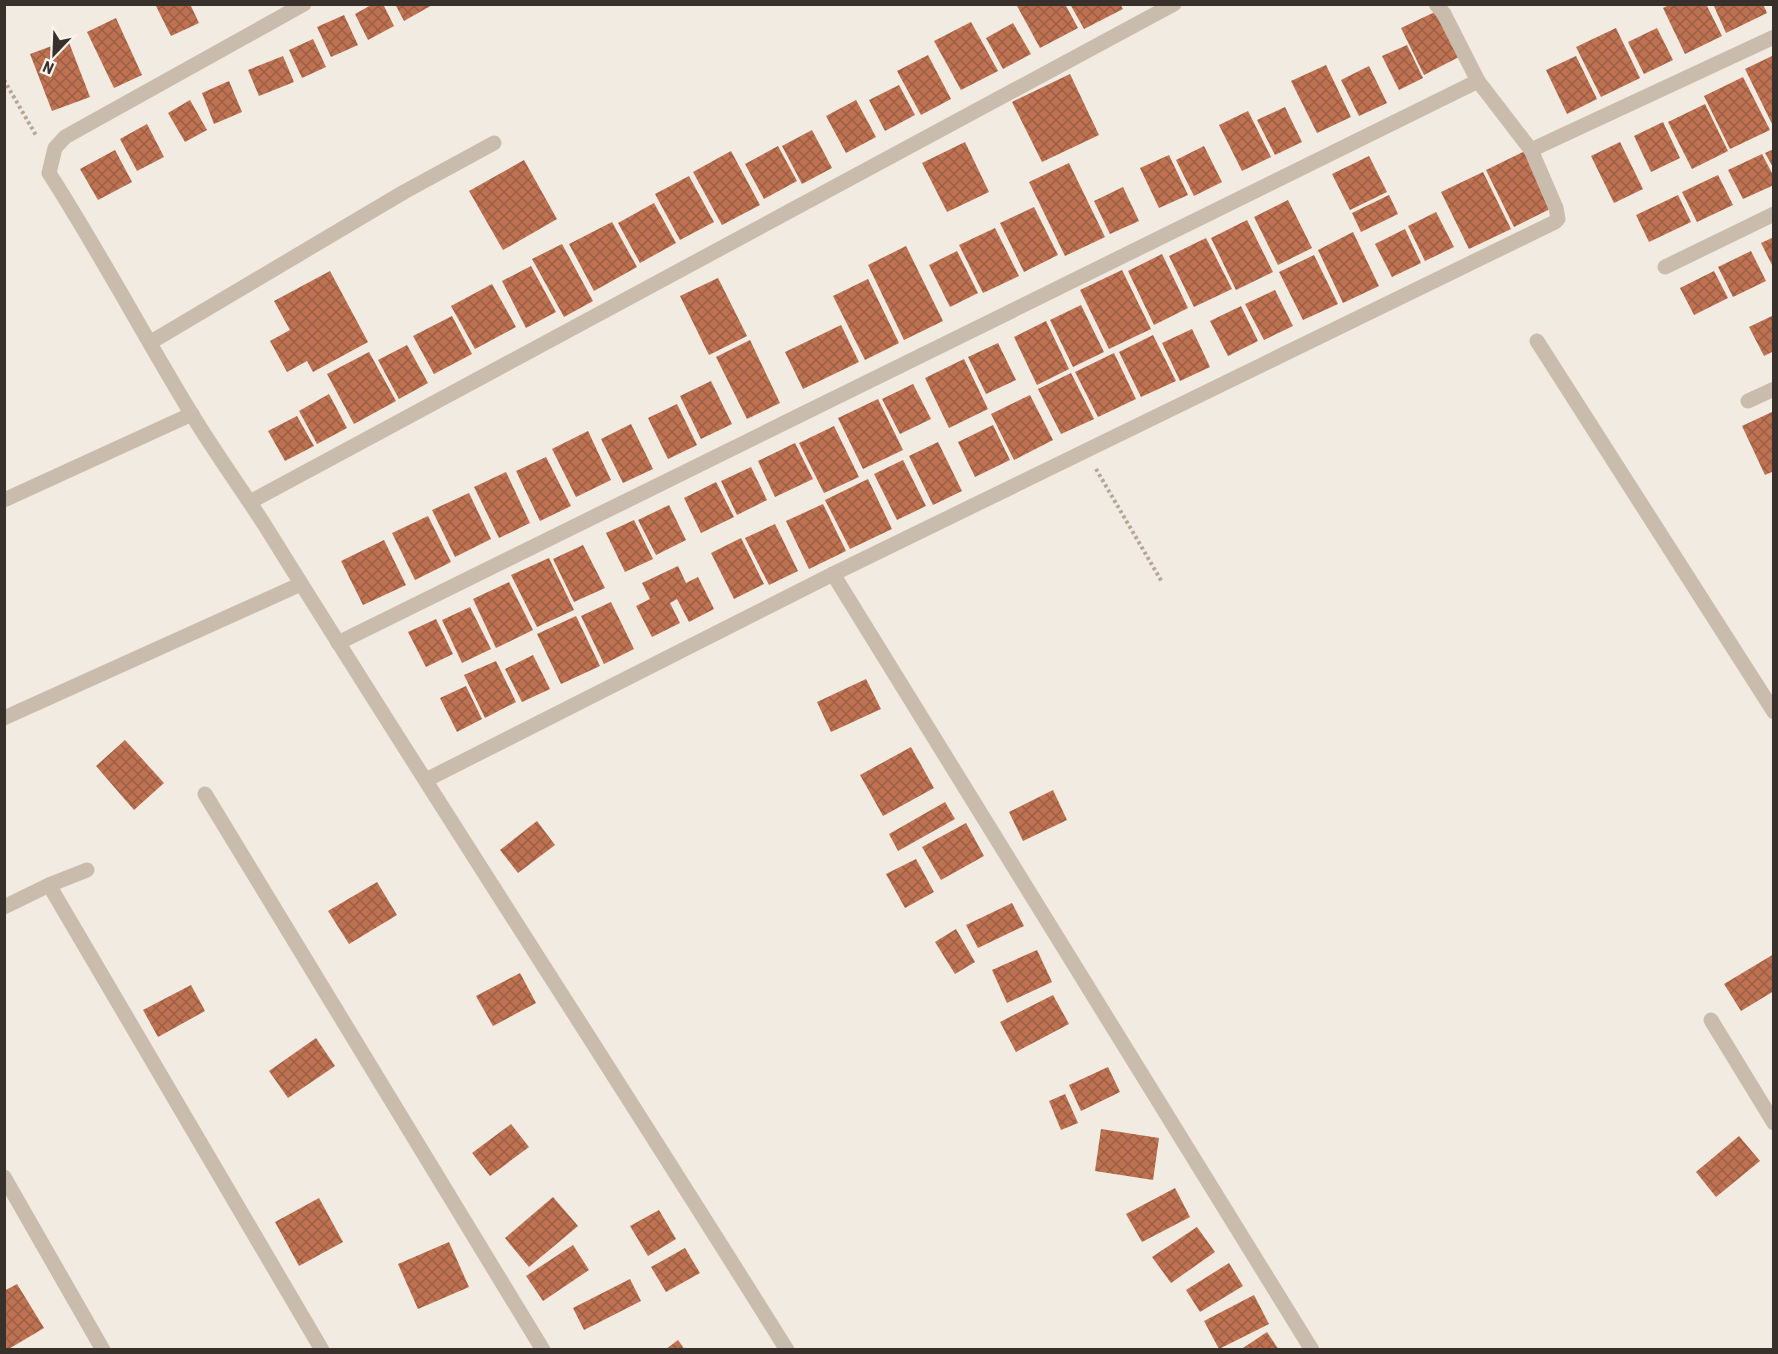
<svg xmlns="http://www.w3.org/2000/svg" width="1778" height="1354" font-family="'Roboto Condensed',sans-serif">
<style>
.building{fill:url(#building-cross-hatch)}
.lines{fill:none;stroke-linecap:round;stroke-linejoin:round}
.path{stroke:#b5a697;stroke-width:4;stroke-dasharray:3 3;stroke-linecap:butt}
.street{stroke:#cabcad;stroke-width:15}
</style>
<defs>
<pattern id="building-cross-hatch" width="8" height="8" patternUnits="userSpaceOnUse" patternTransform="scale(1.5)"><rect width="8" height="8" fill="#be7252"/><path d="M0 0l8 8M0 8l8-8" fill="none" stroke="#9b5e44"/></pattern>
</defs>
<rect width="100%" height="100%" fill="#f2ebe1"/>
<g class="building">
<polygon points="155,4 190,4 199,23 171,36"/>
<polygon points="373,4 383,4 394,26 368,40 355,14"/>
<polygon points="395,4 434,4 404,21"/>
<polygon points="1016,4 1065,4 1078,28 1040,48"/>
<polygon points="1070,4 1120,4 1123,9 1084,29"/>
<polygon points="1671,4 1706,4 1722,36 1685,54 1663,8"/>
<polygon points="1713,4 1763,4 1767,13 1726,33"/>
<polygon points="1437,11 1459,57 1424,75 1401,28"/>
<polygon points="344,15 358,45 331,57 317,27"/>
<polygon points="116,18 142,75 114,88 87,32"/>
<polygon points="971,22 998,71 961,90 934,41"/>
<polygon points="1013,23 1031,54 1003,69 986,38"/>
<polygon points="1616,28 1640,78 1601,97 1576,47"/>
<polygon points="1657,28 1673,60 1644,74 1628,42"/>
<polygon points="313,39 326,67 302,78 289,50"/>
<polygon points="68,40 90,97 52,111 30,54"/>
<polygon points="1407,45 1423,78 1399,90 1382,56"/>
<polygon points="928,55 951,99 921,115 897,71"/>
<polygon points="1774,55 1774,128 1745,69"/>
<polygon points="283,56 294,82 259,96 248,70"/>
<polygon points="1576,56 1597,99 1567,114 1546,70"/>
<polygon points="1326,65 1351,117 1317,133 1291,81"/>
<polygon points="1369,66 1387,103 1359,116 1341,80"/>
<polygon points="1070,74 1099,135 1042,162 1012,102"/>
<polygon points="1743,77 1770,130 1730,149 1704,96"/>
<polygon points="229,81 242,112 214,124 202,93"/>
<polygon points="899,85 915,115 885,131 869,100"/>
<polygon points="190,100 207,130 185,142 168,113"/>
<polygon points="856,100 876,137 846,153 826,116"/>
<polygon points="1705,104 1728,151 1692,169 1668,122"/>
<polygon points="1285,107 1302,142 1275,155 1257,120"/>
<polygon points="1248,111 1271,157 1242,171 1219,125"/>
<polygon points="1663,122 1680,158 1651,172 1634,136"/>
<polygon points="147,124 164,157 137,171 120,139"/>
<polygon points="812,130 832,168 802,184 782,146"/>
<polygon points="965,142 989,192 947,212 922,163"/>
<polygon points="1620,142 1643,189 1614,203 1591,156"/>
<polygon points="778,146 797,181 764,199 745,164"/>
<polygon points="1204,146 1222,182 1194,196 1176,160"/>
<polygon points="1774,149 1774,169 1765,153"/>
<polygon points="115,150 132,182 98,200 80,169"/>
<polygon points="731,151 760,205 722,225 693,172"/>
<polygon points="1525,151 1552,208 1514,227 1486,170"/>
<polygon points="1762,154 1774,177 1774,185 1743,199 1728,170"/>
<polygon points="1169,155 1188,195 1159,208 1140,168"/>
<polygon points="1369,156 1387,192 1350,210 1332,174"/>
<polygon points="524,160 557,219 503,250 469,191"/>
<polygon points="1069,163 1105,237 1065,256 1029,182"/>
<polygon points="1483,172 1511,229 1469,249 1441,192"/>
<polygon points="1718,175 1733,205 1697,222 1682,192"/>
<polygon points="689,176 714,222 680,240 655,194"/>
<polygon points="1123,187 1139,221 1110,234 1094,201"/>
<polygon points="1389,195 1398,214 1361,232 1352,213"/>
<polygon points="1678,195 1691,222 1649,242 1636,215"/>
<polygon points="1288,200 1312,248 1278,265 1254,217"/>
<polygon points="654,203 676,243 640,263 618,223"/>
<polygon points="1034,207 1058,255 1024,272 1000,223"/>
<polygon points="1436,212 1454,247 1425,261 1408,226"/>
<polygon points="1247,220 1273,272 1236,290 1211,238"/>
<polygon points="612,222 637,267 594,291 569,244"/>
<polygon points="995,228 1019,276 983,293 959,245"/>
<polygon points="1405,229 1421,263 1392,277 1375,244"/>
<polygon points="1353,232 1379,286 1343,303 1318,250"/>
<polygon points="1774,237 1774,269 1761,243"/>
<polygon points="1206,238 1232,289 1194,307 1169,256"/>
<polygon points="562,244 593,301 564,317 532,259"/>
<polygon points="906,246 943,321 904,340 868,265"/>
<polygon points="957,251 978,293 950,307 929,265"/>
<polygon points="1751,251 1766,281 1733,297 1718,267"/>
<polygon points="1162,254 1188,308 1154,325 1128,271"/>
<polygon points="1314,255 1338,304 1303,320 1279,272"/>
<polygon points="531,266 556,312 526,328 502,281"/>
<polygon points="1122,270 1151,329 1109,349 1080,290"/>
<polygon points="330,271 368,342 313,372 307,361 287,372 270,341 290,330 274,301"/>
<polygon points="1714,271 1728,298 1694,315 1680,288"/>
<polygon points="718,278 747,336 709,355 680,296"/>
<polygon points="868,279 899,343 865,360 833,296"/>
<polygon points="492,284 516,327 475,349 451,306"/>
<polygon points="1275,290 1293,326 1264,340 1245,304"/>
<polygon points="1081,305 1104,352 1073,367 1050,320"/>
<polygon points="1241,306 1258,341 1228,356 1210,321"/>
<polygon points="1774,315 1774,351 1764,356 1749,327"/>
<polygon points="452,316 472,354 434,374 413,336"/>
<polygon points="1046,321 1069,369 1037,385 1014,337"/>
<polygon points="841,325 859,362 803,389 785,352"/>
<polygon points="1192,329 1210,367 1180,381 1162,343"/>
<polygon points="1153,335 1176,381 1141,397 1119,352"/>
<polygon points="750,340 780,403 747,419 716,357"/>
<polygon points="998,343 1016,380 986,394 968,357"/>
<polygon points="407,345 428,383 399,399 378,360"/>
<polygon points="369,352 396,401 354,424 327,374"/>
<polygon points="1114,353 1136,399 1098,417 1075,372"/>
<polygon points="964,359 988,409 949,428 925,378"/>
<polygon points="1071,373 1094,419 1061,434 1038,389"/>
<polygon points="711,381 732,424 701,439 680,396"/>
<polygon points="913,384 931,419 900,434 882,399"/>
<polygon points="329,394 347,428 317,444 299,411"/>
<polygon points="1030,395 1053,440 1014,460 991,414"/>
<polygon points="878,399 903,450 863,469 838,418"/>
<polygon points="677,404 697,445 668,459 648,418"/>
<polygon points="1774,411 1774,471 1765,475 1742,426"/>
<polygon points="297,416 314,446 285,461 268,431"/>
<polygon points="631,424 653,469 623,483 601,439"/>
<polygon points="993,425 1010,460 975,477 958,442"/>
<polygon points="834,426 859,477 824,493 799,443"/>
<polygon points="588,431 611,480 576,497 552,449"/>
<polygon points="938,442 962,491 933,505 909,456"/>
<polygon points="795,443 813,479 775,497 758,461"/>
<polygon points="546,457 571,506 540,521 516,471"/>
<polygon points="903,460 926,506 897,520 874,474"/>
<polygon points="751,467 767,500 737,515 721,481"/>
<polygon points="506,472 530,523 499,538 474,487"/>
<polygon points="868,479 892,529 850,549 825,500"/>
<polygon points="716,482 734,517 701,533 684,498"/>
<polygon points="469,493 491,539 455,557 432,510"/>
<polygon points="823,504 846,551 809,569 786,521"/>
<polygon points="669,505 686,540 656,555 638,520"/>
<polygon points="428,516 451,562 415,580 392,533"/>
<polygon points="634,520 653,559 625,572 606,533"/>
<polygon points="775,524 798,571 769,585 745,538"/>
<polygon points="741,538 764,584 734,599 711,553"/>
<polygon points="384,540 406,585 363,605 341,561"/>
<polygon points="583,545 605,588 574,602 553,559"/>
<polygon points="549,558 574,610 537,627 511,575"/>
<polygon points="678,566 686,583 698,577 714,609 689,622 677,599 670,603 680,623 652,637 636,606 650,599 642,583"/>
<polygon points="509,582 533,630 496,648 473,599"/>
<polygon points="611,602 634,649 604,664 581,616"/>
<polygon points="470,607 491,649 462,663 442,620"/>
<polygon points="576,616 600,666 561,684 537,634"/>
<polygon points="436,619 453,654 426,667 408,632"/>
<polygon points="533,655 550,689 522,702 505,669"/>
<polygon points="496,661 516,702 485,718 464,675"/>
<polygon points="866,679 881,709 831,732 817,702"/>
<polygon points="466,686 482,719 457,732 440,698"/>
<polygon points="125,740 164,783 134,810 96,766"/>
<polygon points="911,747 934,788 883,816 860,775"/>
<polygon points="1053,790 1067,820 1023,841 1009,812"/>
<polygon points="945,802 955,819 898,851 889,834"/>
<polygon points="537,821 555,845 518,873 500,850"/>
<polygon points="966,823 984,856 941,880 922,847"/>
<polygon points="916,859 934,892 905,908 886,874"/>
<polygon points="377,882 397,915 349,944 328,911"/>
<polygon points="1012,903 1024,926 978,948 966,925"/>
<polygon points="956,929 975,962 955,974 935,942"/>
<polygon points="1037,950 1052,982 1007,1003 992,970"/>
<polygon points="1774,954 1774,991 1741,1011 1724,984"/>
<polygon points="520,973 536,1003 493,1026 476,996"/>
<polygon points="191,985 205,1011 158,1037 143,1010"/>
<polygon points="1053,995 1069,1024 1016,1052 1000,1022"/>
<polygon points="316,1038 335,1066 288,1098 269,1071"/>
<polygon points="1108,1067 1120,1092 1081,1111 1069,1085"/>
<polygon points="1065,1094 1078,1123 1061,1130 1049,1101"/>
<polygon points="511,1124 529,1147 490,1176 472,1153"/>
<polygon points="1101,1129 1159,1138 1153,1180 1095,1171"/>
<polygon points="1739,1136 1760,1161 1716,1197 1696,1172"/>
<polygon points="1175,1188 1190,1217 1142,1242 1126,1214"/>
<polygon points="553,1197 578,1226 529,1267 505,1238"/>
<polygon points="319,1198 343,1242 299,1266 275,1222"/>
<polygon points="659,1210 676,1239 648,1256 630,1226"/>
<polygon points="1197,1227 1215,1252 1171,1283 1152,1257"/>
<polygon points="449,1242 469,1287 418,1309 398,1264"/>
<polygon points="573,1245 589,1270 543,1301 526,1276"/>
<polygon points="685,1248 700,1273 666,1292 651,1267"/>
<polygon points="1229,1263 1243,1286 1200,1312 1186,1290"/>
<polygon points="630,1279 641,1301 584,1330 573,1308"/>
<polygon points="17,1284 44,1328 7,1350 4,1350 4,1291"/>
<polygon points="1254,1295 1269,1324 1219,1349 1204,1321"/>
<polygon points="1267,1332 1279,1350 1240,1350"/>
<polygon points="678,1340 685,1350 665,1350"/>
</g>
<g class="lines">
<g class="path">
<polyline points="4,80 37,137"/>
<polyline points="1096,469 1162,582"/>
</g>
<g class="street">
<path d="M304 4 65 137 55 148 49 173C99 251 143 334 191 413 214 451 240 487 264 524 436 801 614 1073 787 1350"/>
<polyline points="1531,150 1774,37"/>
<polyline points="1665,267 1774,214"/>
<polyline points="1537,341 1774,712"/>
<polyline points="151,342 404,192 494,143"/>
<polyline points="1748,401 1774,389"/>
<polyline points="4,500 192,414"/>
<polyline points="250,502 1174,4"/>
<polyline points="833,574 1312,1350"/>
<polyline points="338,643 1478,81"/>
<polyline points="4,718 301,584"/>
<polyline points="426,780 833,574 1555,222 1558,219 1556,208 1531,150 1478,81 1444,14 1436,4"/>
<polyline points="205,794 543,1350"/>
<polyline points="49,885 322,1350"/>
<polyline points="4,907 49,885 87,870"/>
<polyline points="1711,1020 1774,1123"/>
<polyline points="4,1177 103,1350"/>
</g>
</g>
<rect width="1778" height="1354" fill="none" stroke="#38302b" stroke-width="12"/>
<g transform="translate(54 54) rotate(203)" stroke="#f9f4ed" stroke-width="4.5" paint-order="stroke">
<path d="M0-4.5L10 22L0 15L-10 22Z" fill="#38302b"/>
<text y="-9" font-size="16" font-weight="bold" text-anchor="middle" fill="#38302b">N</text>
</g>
</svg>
